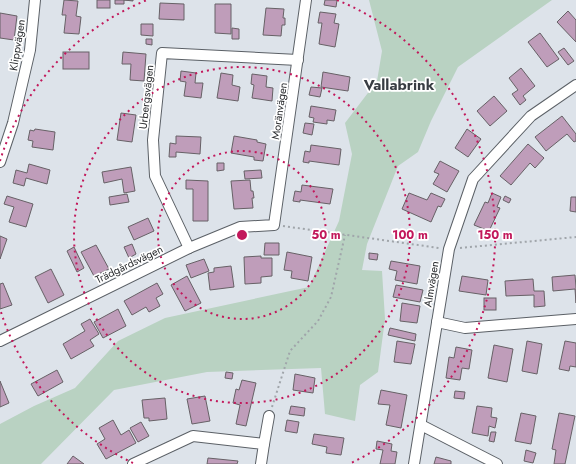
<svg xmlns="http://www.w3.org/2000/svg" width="576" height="464" font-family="Jost,sans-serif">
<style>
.green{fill:#b9d2c2}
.building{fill:#bf9dba;stroke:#676166}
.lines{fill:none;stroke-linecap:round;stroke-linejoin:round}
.minor-casing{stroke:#5b6066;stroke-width:12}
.path{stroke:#a0a5aa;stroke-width:2;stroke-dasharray:2 3;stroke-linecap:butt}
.minor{stroke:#fff;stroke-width:10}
.ring{fill:none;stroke:#c2185b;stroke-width:2;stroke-dasharray:2 4}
.labels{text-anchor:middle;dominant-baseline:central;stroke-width:3.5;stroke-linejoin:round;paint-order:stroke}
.street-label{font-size:11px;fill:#2b2d30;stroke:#fff}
.district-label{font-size:15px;font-weight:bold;fill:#383d43;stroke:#fff}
.centre{fill:#c2185b;stroke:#fff;stroke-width:2}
.ring-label{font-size:12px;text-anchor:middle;font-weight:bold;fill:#c2185b;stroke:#fff;stroke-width:3.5;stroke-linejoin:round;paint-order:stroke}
</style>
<rect width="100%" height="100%" fill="#dde3ea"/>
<polygon class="green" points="369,0 552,0 458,67 431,121 418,152 398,166 367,244 362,270 382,271 385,319 378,372 360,385 355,421 325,414 321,368 207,372 114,390 41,464 0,464 0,424 34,406 75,388 118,341 165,318 309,287 339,221 352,154 345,123 377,81 382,51"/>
<g class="building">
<polygon points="64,0 78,1 76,16 81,17 79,34 64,33 66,15 62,15"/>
<rect x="97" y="0" width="13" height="8"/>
<polygon points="115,0 133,0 133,1 124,0 124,4 115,4"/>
<polygon points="325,0 337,0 336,7 324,5"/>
<polygon points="160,3 184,4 184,20 159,19"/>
<polygon points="215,4 231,4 231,34 215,33"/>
<polygon points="266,8 284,9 283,18 285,18 285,25 282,25 281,36 263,35"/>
<polygon points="568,11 576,20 576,42 557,22"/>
<polygon points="320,12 336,14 334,23 339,24 335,47 319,44 322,23 318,23"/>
<polygon points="0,13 17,16 14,40 0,38"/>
<polygon points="141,24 153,24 153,36 141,35"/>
<polygon points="232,28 239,29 239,39 232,39"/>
<polygon points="540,33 559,59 547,67 528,42"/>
<polygon points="146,39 152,39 152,45 146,44"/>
<polygon points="564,48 574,61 568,65 558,52"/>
<rect x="63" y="52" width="26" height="17"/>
<polygon points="123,52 146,54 144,81 130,80 131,64 122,64"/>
<polygon points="521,68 535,86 523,96 526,100 520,105 512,94 518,90 509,78"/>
<polygon points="181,71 196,73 195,83 203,83 201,98 184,96 186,82 180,81"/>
<polygon points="323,72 350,77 348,91 321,87"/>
<polygon points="221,73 233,75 232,85 240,87 238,101 217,98"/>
<polygon points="252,74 267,76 266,87 273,88 272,101 252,98 254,85 251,84"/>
<polygon points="311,87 322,88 320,97 309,95"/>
<polygon points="494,96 507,111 490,126 477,111"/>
<polygon points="311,106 336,110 334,121 327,120 327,124 313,122 314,118 309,117"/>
<polygon points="121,113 136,115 132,142 117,140"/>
<polygon points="562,116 576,134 576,141 574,142 567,134 546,151 535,137"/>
<polygon points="305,123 314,124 312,135 303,133"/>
<polygon points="35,129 55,132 53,150 32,147 33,141 28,140 30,130 34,131"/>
<polygon points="467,129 481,139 468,157 455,148"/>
<polygon points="176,136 201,137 200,154 176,152 176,157 169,157 170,143 176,144"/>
<polygon points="234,136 257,140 257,142 266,144 263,161 254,160 254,157 231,153"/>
<polygon points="528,144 544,158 535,168 530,163 511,185 500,176"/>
<polygon points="311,145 341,149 339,165 309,161 309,163 303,162 305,151 310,152"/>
<polygon points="440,161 459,171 447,192 433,184 439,174 434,172"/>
<polygon points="217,163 224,163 224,170 217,171"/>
<polygon points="29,164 50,170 47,184 26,178 24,186 13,183 16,170 27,173"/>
<polygon points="131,167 135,191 124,193 122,179 104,183 102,172"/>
<polygon points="261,170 262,178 245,179 244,171"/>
<polygon points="186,180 208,181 208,221 193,221 193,189 186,189"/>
<polygon points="250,180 251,191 253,191 254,198 252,198 253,208 234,209 231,181"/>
<polygon points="302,185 333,189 330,204 300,200 300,202 293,201 295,191 301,192"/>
<polygon points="409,193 427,200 431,193 445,199 441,207 438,206 431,222 402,209"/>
<polygon points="492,193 501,197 497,207 500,208 489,231 474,225 485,202 488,203"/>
<polygon points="127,194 129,202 110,205 109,197"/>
<polygon points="7,196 33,204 26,227 9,222 14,207 4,204"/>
<polygon points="505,196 511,199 509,203 503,200"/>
<polygon points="571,197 576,197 576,212 570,211"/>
<polygon points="148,218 154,231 134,240 128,227"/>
<polygon points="0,236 7,239 0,259"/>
<polygon points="265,243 279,243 279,255 264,255"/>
<polygon points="132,244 136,254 129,258 124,247"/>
<polygon points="96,245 109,269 94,276 81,252"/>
<polygon points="74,247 84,268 77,272 67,251"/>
<polygon points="287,252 312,257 308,281 291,278 292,271 284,270"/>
<polygon points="369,253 378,254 377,260 369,259"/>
<polygon points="261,256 261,258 272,258 272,276 261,277 261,283 245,284 244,257"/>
<polygon points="204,259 209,271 191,278 186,265"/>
<polygon points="391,261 420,266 417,284 395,280 397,271 389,269"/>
<polygon points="231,266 234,287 210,290 208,273 214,272 214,268"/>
<polygon points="51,269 64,295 48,303 35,277"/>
<polygon points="575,275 576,287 576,303 575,289 553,291 552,277"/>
<polygon points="187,276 201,303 185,311 171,285"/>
<polygon points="462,276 488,280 486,295 459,291"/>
<polygon points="533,279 534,291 544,291 545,306 534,307 534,295 506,296 505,281"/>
<polygon points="3,283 12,305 0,309 0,284"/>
<polygon points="157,283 163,294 156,298 160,306 149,312 146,307 132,315 124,301"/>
<polygon points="396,285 423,290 420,302 393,297"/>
<rect x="484" y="298" width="12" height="12"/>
<polygon points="402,303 420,306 417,323 400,321"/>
<polygon points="118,309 126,326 103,338 94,322"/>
<polygon points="90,319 99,334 90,340 94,346 71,359 63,344 85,331 81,324"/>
<polygon points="390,328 416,334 415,341 388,335"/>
<polygon points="397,341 415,344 411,364 394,362"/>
<polygon points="527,341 542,344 537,374 522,371"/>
<polygon points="565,341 576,343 576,367 570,366 569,371 559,369"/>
<polygon points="494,345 513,349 507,382 488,378"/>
<polygon points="456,347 472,350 469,369 462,368 460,380 446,378 449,357 454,358"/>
<polygon points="57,370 63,382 38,396 31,384"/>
<polygon points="226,372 233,373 232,379 225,378"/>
<polygon points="295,374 315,378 313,393 293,390"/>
<polygon points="242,380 256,383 246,426 236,424 240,405 233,403 236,389 239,390"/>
<polygon points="0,381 9,403 0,407"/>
<polygon points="381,390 407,395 401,428 386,425 390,405 378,404"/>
<polygon points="455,391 465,392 464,399 454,398"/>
<polygon points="205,396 210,421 192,424 187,399"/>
<polygon points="165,398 167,419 149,421 149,418 144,418 142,400"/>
<polygon points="291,406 305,408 304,416 289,414"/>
<polygon points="477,406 492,408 491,417 497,418 495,428 489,426 488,436 472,433"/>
<polygon points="521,413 536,416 531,444 515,441"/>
<polygon points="559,413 575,416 565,464 554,464 556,450 552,449"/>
<polygon points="113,420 121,435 129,430 136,443 106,459 97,444 105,439 99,428"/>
<polygon points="287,420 299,422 297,433 285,431"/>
<polygon points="141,422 149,436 138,442 130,428"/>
<polygon points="491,432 496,432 494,442 489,441"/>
<polygon points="314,434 344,438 341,455 326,453 327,447 312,444"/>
<polygon points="377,441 392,444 391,451 397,452 395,464 380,464 383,450 376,449"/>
<polygon points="526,450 536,453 533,463 524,461"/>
<polygon points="73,456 84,464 67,464"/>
<polygon points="436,457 451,461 451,464 434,464"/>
<polygon points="208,458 238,461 237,464 207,464"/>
</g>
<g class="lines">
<g class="minor-casing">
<g id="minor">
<polyline points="0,162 13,123 30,50 35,0"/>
<polyline points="189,248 155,176 153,140 162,53 298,60"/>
<polyline points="437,322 465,328 576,319"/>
<polyline points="0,341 189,248 240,227 274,225 306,0"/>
<polyline points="421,425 497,464"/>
<polyline points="264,444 269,416"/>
<polyline points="133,464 193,436 264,444 261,464"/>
<polyline points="414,464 449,249 473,179 531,116 576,85"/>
</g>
</g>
<g class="path">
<polyline points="283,226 439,248"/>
<polyline points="460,248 576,237"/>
<polyline points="272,407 290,351 318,321 331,297 345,235"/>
</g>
<use href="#minor" class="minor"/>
</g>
<g class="ring">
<circle cx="242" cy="235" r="84"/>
<circle cx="242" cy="235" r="168"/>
<path d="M133 463A253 253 0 0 1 0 309M0 161A253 253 0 0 1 147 0M337 0A253 253 0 0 1 351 463"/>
</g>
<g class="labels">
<g class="street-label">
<text transform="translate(17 45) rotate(-81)">Klippvägen</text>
<text transform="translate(146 97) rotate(-84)">Urbergsvägen</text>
<text transform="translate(279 111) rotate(-82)">Moränvägen</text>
<text transform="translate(129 264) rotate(-26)">Trädgårdsvägen</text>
<text transform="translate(431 284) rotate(-81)">Almvägen</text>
</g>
<g class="district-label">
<text x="399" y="85">Vallabrink</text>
</g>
</g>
<circle cx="242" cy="235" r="6" class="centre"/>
<g class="ring-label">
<text x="326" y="239">50 m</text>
<text x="410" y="239">100 m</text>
<text x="495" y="239">150 m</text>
</g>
</svg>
